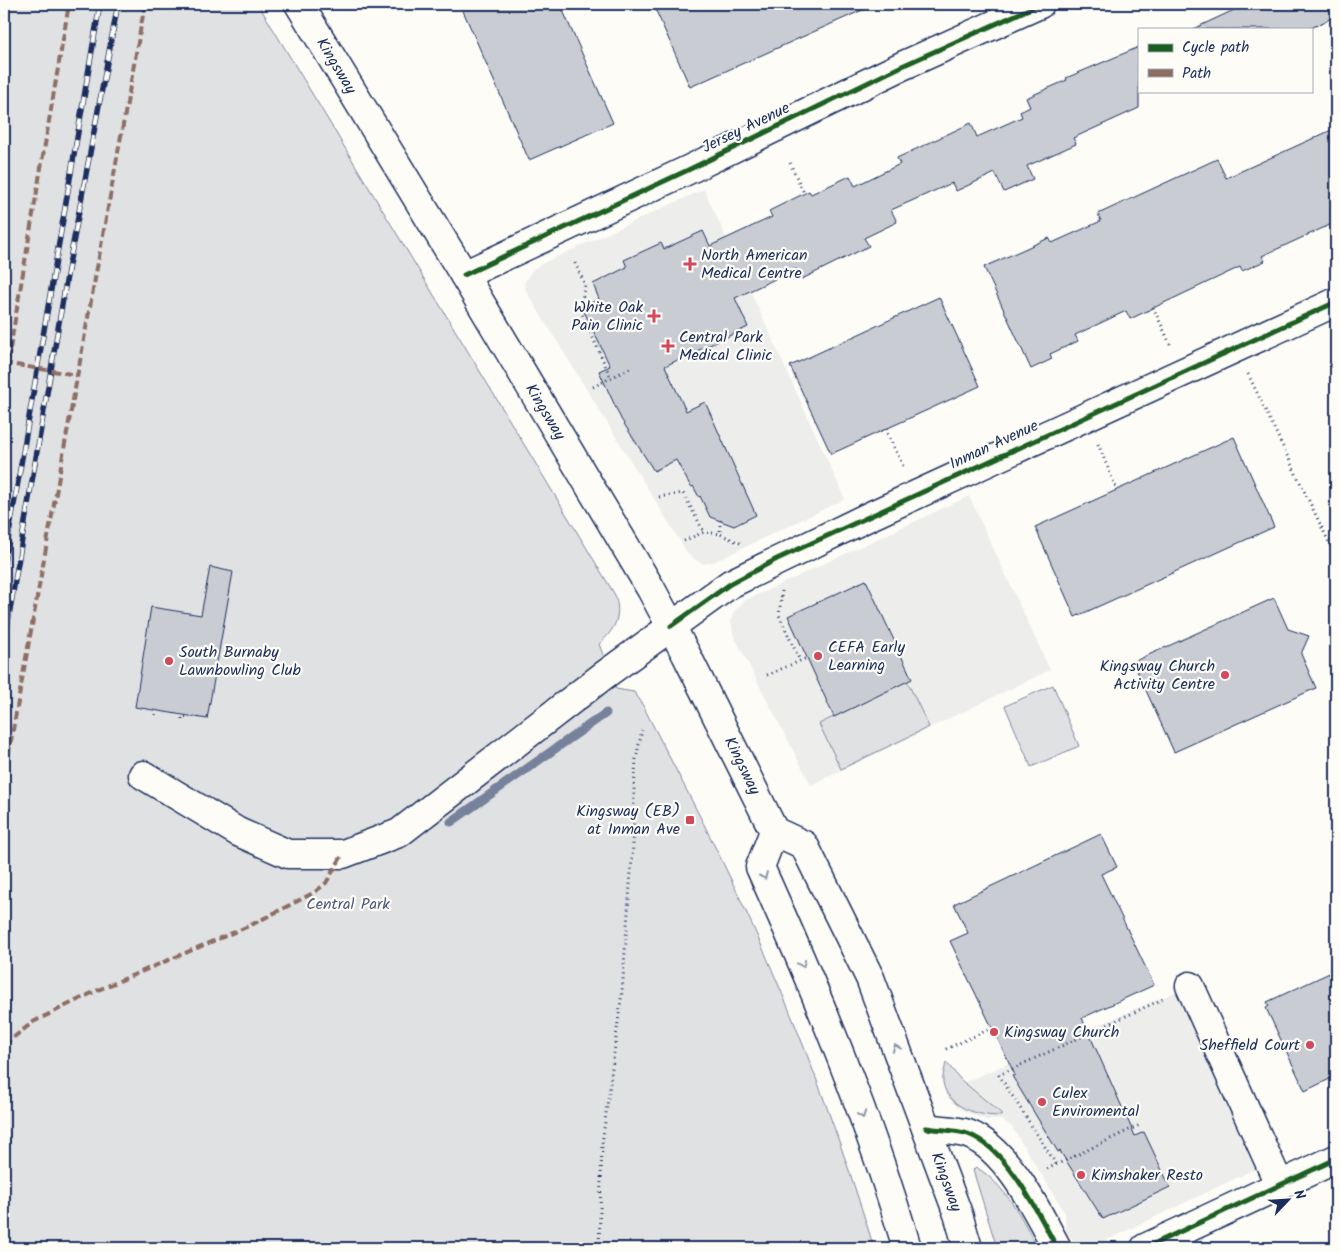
<svg xmlns="http://www.w3.org/2000/svg" width="1340" height="1252" font-family="Kalam,sans-serif">
<style>
.built{fill:#edeeec}
.green{fill:#e0e1e3;stroke:#7e88a0}
.lines{fill:none;stroke-linecap:round;stroke-linejoin:round}
.stream{stroke:#76819c;stroke-width:9}
.building{fill:#c9ccd3;stroke:#1b2f5e}
.minor-casing{stroke:#1b2f5e;stroke-width:31}
.major-casing{stroke:#1b2f5e;stroke-width:31}
.path{stroke:#1b2f5e;stroke-width:3;stroke-dasharray:1 4;stroke-linecap:butt}
.minor{stroke:#fdfcf7;stroke-width:28}
.major{stroke:#fdfcf7;stroke-width:28}
.rail-casing{stroke:#1b2f5e;stroke-width:5.5}
.rail{stroke:#fdfcf7;stroke-width:4;stroke-dasharray:11;stroke-linecap:butt}
.quiet{stroke:#8d6e63;stroke-width:4;stroke-dasharray:8 4;stroke-linecap:butt}
.cycleway-casing{stroke:#fdfcf7;stroke-width:8}
.cycleway{stroke:#1b5e20;stroke-width:5}
.oneway{stroke:#8c96aa}
.poi-dot{fill:#d1495b;stroke:#fdfcf7;stroke-width:2}
.labels{text-anchor:middle;dominant-baseline:central;stroke-width:4.5;stroke-linejoin:round;paint-order:stroke}
.street-label{font-size:16px;fill:#1b2f5e;stroke:#fdfcf7}
.poi-label{font-size:16px;fill:#1b2f5e;stroke:#fdfcf7;text-anchor:start}
.park-label{font-size:16px;fill:#4c5c7f;stroke:#fdfcf7}
</style>
<rect width="100%" height="100%" fill="#fdfcf7"/>
<filter id="ink" filterUnits="userSpaceOnUse"><feTurbulence type="fractalNoise" baseFrequency=".02" numOctaves="2"/><feDisplacementMap in="SourceGraphic" scale="10" xChannelSelector="R" yChannelSelector="G"/><feConvolveMatrix kernelMatrix="1 2 1 2 8 2 1 2 1" color-interpolation-filters="sRGB"/></filter>
<g filter="url(#ink)">
<g class="built">
<polygon points="704,189 845,499 716,561 704,564 695,560 688,554 526,291 524,284 532,270 541,264"/>
<polygon points="969,496 1050,670 811,785 733,634 731,620 733,613 744,601"/>
<polygon points="1203,980 1284,1155 1099,1244 1080,1244 1074,1241 1066,1232 1065,1213 1012,1127 1002,1120 986,1120 966,1112 956,1106 944,1091"/>
</g>
<g class="green">
<path d="M4 4H258L615 595C622 616 615 630 599 644L616 689 634 692 640 700C668 755 697 809 724 865 784 988 834 1117 874 1248H4Z"/>
<polygon points="907,681 929,727 841,769 819,724"/>
<polygon points="1053,685 1079,746 1031,767 1005,706"/>
<path d="M946 1062 961 1080 1002 1114 1001 1116C979 1116 947 1108 943 1082 942 1076 945 1069 946 1062Z"/>
<path d="M976 1167C1004 1184 1023 1218 1037 1248H997L973 1170Z"/>
</g>
<g class="lines">
<polyline class="stream" points="451,822 606,713"/>
</g>
<g class="building">
<polygon points="460,4 560,4 613,123 529,160"/>
<polygon points="653,4 876,4 690,87"/>
<polygon points="1247,4 1336,4 1336,16 1309,29 1193,29"/>
<polygon points="1139,47 1139,108 1073,138 1076,144 1027,166 1033,179 1004,192 995,173 956,191 952,183 891,210 897,222 864,238 869,246 802,279 796,269 735,298 748,327 665,366 686,411 705,402 756,515 734,526 710,517 700,496 699,497 693,486 691,487 676,460 654,471 621,419 599,371 610,366 582,307 599,299 593,284 627,267 624,260 661,243 664,249 703,231 710,246 772,217 769,211 809,191 811,194 850,176 855,186 900,164 897,158 971,123 977,137 1022,117 1020,112 1030,107 1026,98 1067,80 1066,78"/>
<polygon points="1336,128 1336,222 1262,256 1265,261 1242,271 1240,267 1130,319 1126,311 1075,335 1078,341 1050,354 1052,359 1031,369 984,267 1049,238 1052,243 1101,221 1098,214 1217,159 1226,178"/>
<polygon points="939,297 980,386 831,454 790,366"/>
<polygon points="1234,437 1274,527 1075,617 1035,527"/>
<polygon points="210,567 233,572 207,719 135,707 151,607 201,615"/>
<polygon points="866,580 912,679 834,717 788,616"/>
<polygon points="1274,598 1288,629 1309,636 1301,654 1316,688 1174,752 1133,662"/>
<polygon points="1101,834 1117,867 1101,874 1154,985 1082,1018 1135,1136 1144,1132 1170,1187 1103,1219 1060,1151 1058,1152 1012,1076 1015,1075 950,941 968,933 954,904"/>
<polygon points="1336,970 1336,1076 1305,1091 1266,1008 1269,1006 1267,1002"/>
</g>
<g class="lines">
<g class="minor-casing">
<g id="minor">
<polyline points="464,275 688,170 902,66 1040,4"/>
<polyline points="143,775 238,832 288,854 343,854 399,833 603,676 730,584 870,516 1336,302"/>
<polyline points="1190,986 1280,1186"/>
<path d="M926 1128C939 1130 956 1130 968 1134 1008 1149 1038 1213 1057 1248"/>
<polyline points="1145,1248 1336,1159"/>
</g>
</g>
<g class="major-casing">
<g id="major">
<polyline points="299,4 464,275 651,589 686,654 774,831 804,845 870,978 958,1214 968,1248"/>
<path d="M774 831 760 867C816 991 869 1118 907 1248"/>
</g>
</g>
<g class="path">
<polyline points="790,163 804,193"/>
<polyline points="575,263 585,285 580,309 611,378"/>
<polyline points="1153,307 1171,346"/>
<polyline points="1248,374 1336,557"/>
<polyline points="593,387 630,368"/>
<polyline points="885,429 904,468"/>
<polyline points="1098,444 1117,490"/>
<polyline points="659,497 683,493 704,532"/>
<polyline points="720,520 720,534 742,544"/>
<polyline points="684,541 704,532 720,534"/>
<polyline points="782,591 779,615 800,661"/>
<polyline points="767,675 807,658"/>
<polyline points="155,715 156,710"/>
<polyline points="182,719 182,717 186,717"/>
<polyline points="946,1049 992,1028"/>
<polyline points="1056,1164 999,1075 1165,998"/>
<polyline points="1047,1169 1140,1125"/>
<polyline points="599,1248 602,1144 622,992 633,845 634,789 636,759 642,730"/>
</g>
<use href="#minor" class="minor"/>
<use href="#major" class="major"/>
<g class="rail-casing">
<g id="rail">
<polyline points="4,563 100,4"/>
<polyline points="4,645 68,270 118,4"/>
</g>
</g>
<use href="#rail" class="rail"/>
<g class="quiet">
<polyline points="4,363 77,375"/>
<polyline points="4,384 69,4"/>
<polyline points="4,779 145,4"/>
<polyline points="4,1045 33,1022 98,990 251,925 315,892 326,883 343,854"/>
</g>
<g class="cycleway-casing">
<g id="cycleway">
<polyline points="464,275 688,170 902,66 1040,4"/>
<polyline points="671,626 730,584 777,559 1336,302"/>
<path d="M926 1128C939 1130 956 1130 968 1134 1008 1149 1038 1213 1057 1248"/>
<polyline points="1145,1248 1336,1159"/>
</g>
</g>
<use href="#cycleway" class="cycleway"/>
</g>
<defs><path id="oneway-chevron" d="M-2-3.5L2.5 0L-2 3.5" fill="none" stroke-width="1.6" stroke-linecap="round" stroke-linejoin="round" transform="scale(1.25)"/></defs>
<g class="oneway">
<use href="#oneway-chevron" transform="translate(764 876) rotate(66)"/>
<use href="#oneway-chevron" transform="translate(802 964) rotate(68)"/>
<use href="#oneway-chevron" transform="translate(896 1048) rotate(-111)"/>
<use href="#oneway-chevron" transform="translate(862 1115) rotate(70)"/>
</g>
</g>
<g class="poi-dot">
<path d="M687.5 256.5h5v5h5v5h-5v5h-5v-5h-5v-5h5z"/>
<path d="M651.5 308.5h5v5h5v5h-5v5h-5v-5h-5v-5h5z"/>
<path d="M665.5 338.5h5v5h5v5h-5v5h-5v-5h-5v-5h5z"/>
<circle cx="818" cy="656" r="5"/>
<circle cx="169" cy="661" r="5"/>
<circle cx="1225" cy="675" r="5"/>
<rect x="685" y="815" width="10" height="10" rx="2.5"/>
<circle cx="994" cy="1032" r="5"/>
<circle cx="1310" cy="1045" r="5"/>
<circle cx="1042" cy="1102" r="5"/>
<circle cx="1081" cy="1175" r="5"/>
</g>
<g class="labels">
<g class="street-label">
<text transform="translate(336 66) rotate(59)">Kingsway</text>
<text transform="translate(746 128) rotate(-26)">Jersey Avenue</text>
<text transform="translate(545 412) rotate(59)">Kingsway</text>
<text transform="translate(994 445) rotate(-25)">Inman Avenue</text>
<text transform="translate(742 766) rotate(64)">Kingsway</text>
<text transform="translate(946 1182) rotate(70)">Kingsway</text>
</g>
<g class="poi-label">
<text x="701" y="255">North American<tspan x="701" dy="18">Medical Centre</tspan></text>
<text x="643" y="307" text-anchor="end">White Oak<tspan x="643" dy="18">Pain Clinic</tspan></text>
<text x="679" y="337">Central Park<tspan x="679" dy="18">Medical Clinic</tspan></text>
<text x="828" y="647">CEFA Early<tspan x="828" dy="18">Learning</tspan></text>
<text x="179" y="652">South Burnaby<tspan x="179" dy="18">Lawnbowling Club</tspan></text>
<text x="1215" y="666" text-anchor="end">Kingsway Church<tspan x="1215" dy="18">Activity Centre</tspan></text>
<text x="680" y="811" text-anchor="end">Kingsway (EB)<tspan x="680" dy="18">at Inman Ave</tspan></text>
<text x="1004" y="1032">Kingsway Church</text>
<text x="1300" y="1045" text-anchor="end">Sheffield Court</text>
<text x="1052" y="1093">Culex<tspan x="1052" dy="18">Enviromental</tspan></text>
<text x="1091" y="1175">Kimshaker Resto</text>
</g>
<g class="park-label">
<text x="348" y="904">Central Park</text>
</g>
</g>
<rect width="1340" height="1252" fill="none" stroke="#fdfcf7" stroke-width="20"/>
<rect x="10" y="10" width="1320" height="1232" fill="none" stroke="#1b2f5e" stroke-width="2" filter="url(#ink)"/>
<rect x="1138" y="28" width="175" height="65" fill="#fdfcf7" stroke="#a3aaba"/>
<rect x="1148" y="44" width="25" height="8" fill="#1b5e20" stroke="#a3aaba"/>
<text x="1182" y="52" font-size="15" fill="#1b2f5e">Cycle path</text>
<rect x="1148" y="69" width="25" height="8" fill="#8d6e63" stroke="#a3aaba"/>
<text x="1182" y="78" font-size="15" fill="#1b2f5e">Path</text>
<g transform="translate(1288 1200) rotate(65)" stroke="#fdfcf7" stroke-width="4" paint-order="stroke">
<path d="M0-4L9 19L0 12L-9 19Z" fill="#1b2f5e"/>
<text y="-8" font-size="14" font-weight="bold" text-anchor="middle" fill="#1b2f5e">N</text>
</g>
</svg>
